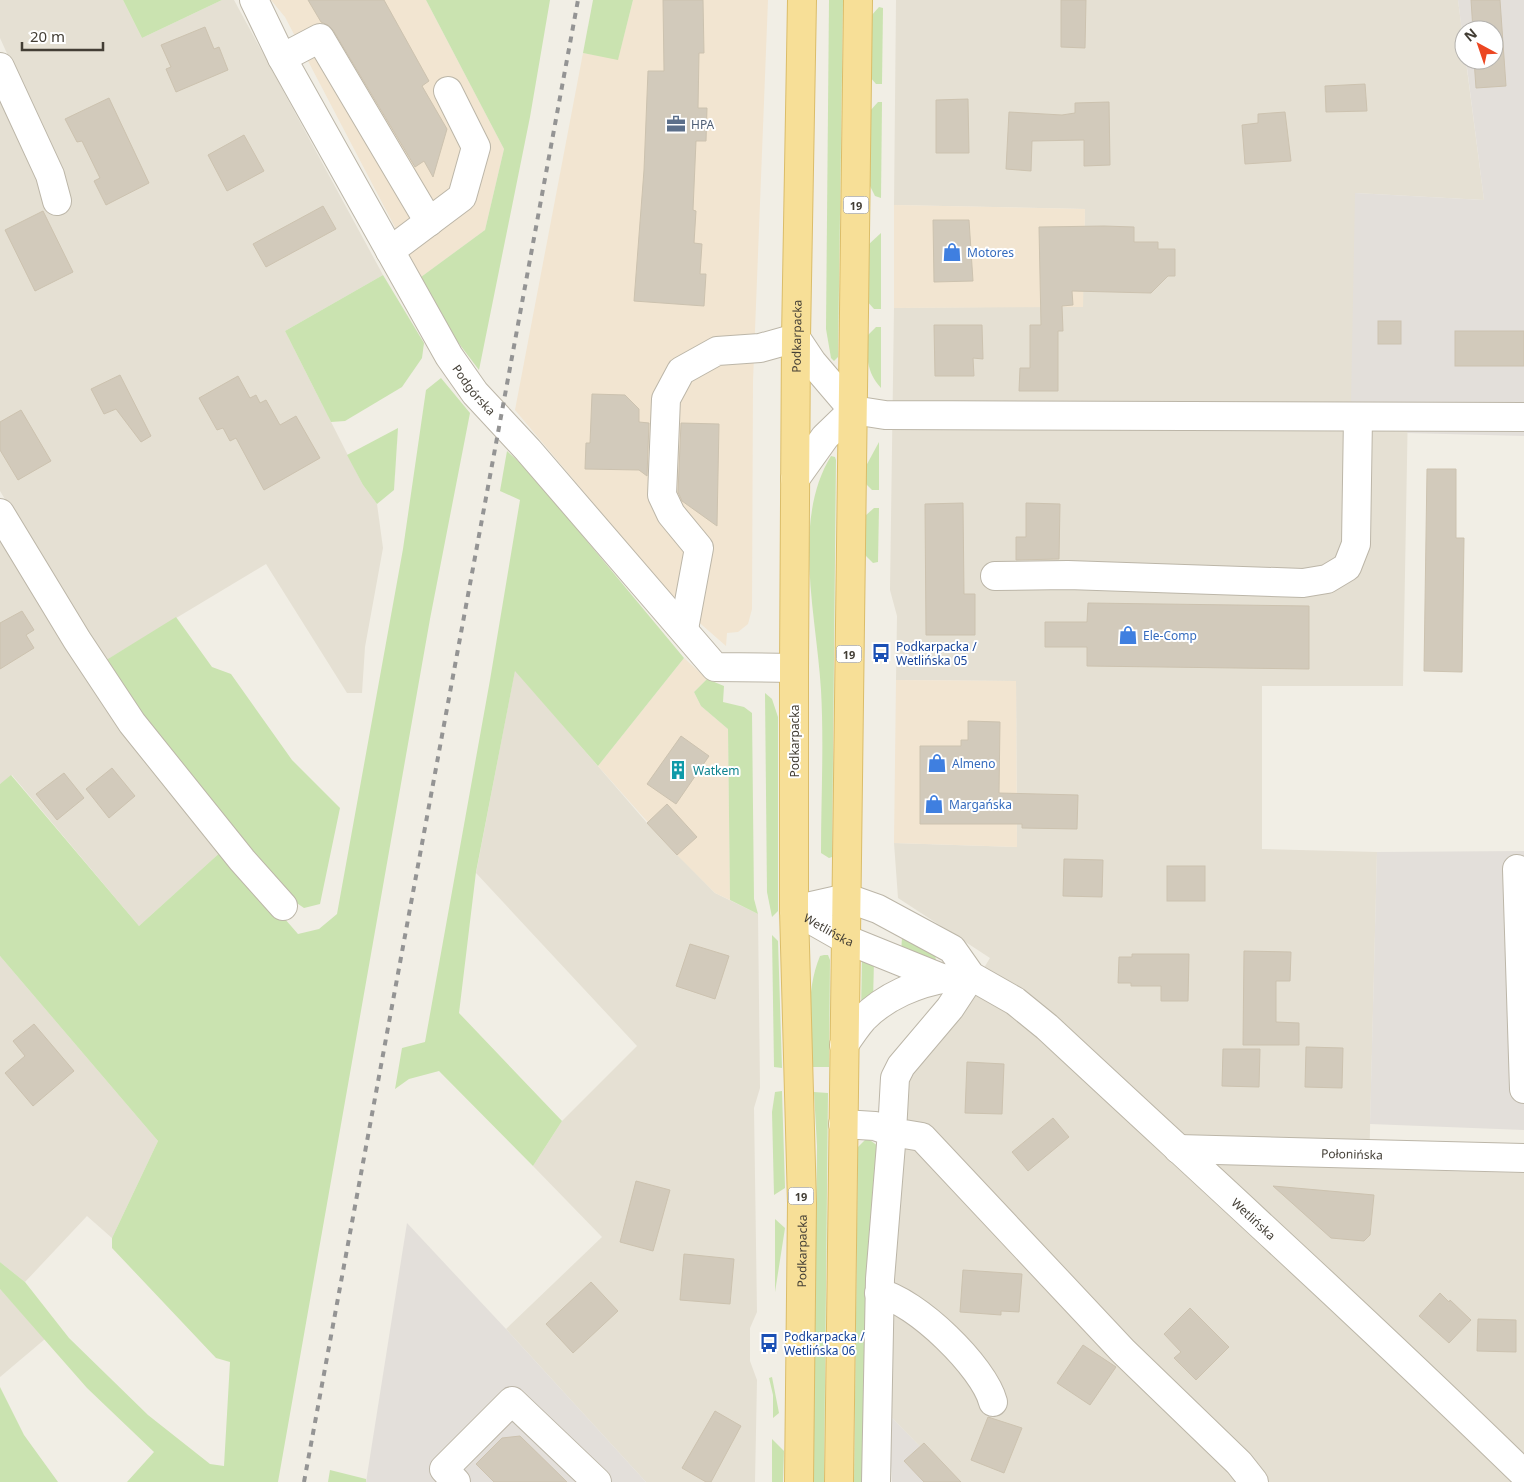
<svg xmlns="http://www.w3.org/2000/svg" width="1524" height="1482" font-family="'Noto Sans',sans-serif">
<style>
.residential{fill:#e5e0d3}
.commercial{fill:#f2e5d1}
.industrial{fill:#e3dfda}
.green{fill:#cae3b0}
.building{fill:#d2cabb;stroke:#ccc2af}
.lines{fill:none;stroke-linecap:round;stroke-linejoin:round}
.minor-casing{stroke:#bcb6a8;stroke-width:30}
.major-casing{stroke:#dbbd69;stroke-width:30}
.minor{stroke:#fff;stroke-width:28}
.major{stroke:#f7df97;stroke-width:28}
.rail{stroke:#949494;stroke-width:4;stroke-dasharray:6 6;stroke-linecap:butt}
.labels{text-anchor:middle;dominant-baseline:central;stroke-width:4;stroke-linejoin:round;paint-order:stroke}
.shield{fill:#fff;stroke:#7b7872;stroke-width:1}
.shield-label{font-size:11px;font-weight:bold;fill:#433e35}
.service-label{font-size:12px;fill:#4e5e75;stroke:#fff;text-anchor:start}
.shop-label{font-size:12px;fill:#366cbe;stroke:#fff;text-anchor:start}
.street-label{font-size:12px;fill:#433e35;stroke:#fff}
.transit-label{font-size:12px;fill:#164399;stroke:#fff;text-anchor:start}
.culture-label{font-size:12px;fill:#0d838f;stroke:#fff;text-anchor:start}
</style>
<rect width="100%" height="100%" fill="#f1eee5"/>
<g class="residential">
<polygon points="0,0 123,0 142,38 222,0 234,0 383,275 285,331 363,485 377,504 383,548 365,647 362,693 347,693 266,564 103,662 0,491 0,84 64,179 0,38"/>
<polygon points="896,0 1458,0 1484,200 1355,193 1408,405 1403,686 1262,686 1262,849 1377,852 1369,1169 1524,1173 1524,1482 955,1482 888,1414 890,1281 903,1084 951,1021 990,958 898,898 894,843 1017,847 1016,681 896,680 897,616 890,590 894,308 1082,306 1085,209 894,205"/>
<polygon points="0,526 224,849 139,926 12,775 0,784"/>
<polygon points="515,670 647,823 715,893 758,914 760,1088 754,1108 757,1312 750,1328 750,1361 757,1380 755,1482 646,1482 506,1329 602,1237 533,1166 562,1121 637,1046 476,873"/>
<polygon points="0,956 158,1141 112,1238 87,1216 25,1282 0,1262"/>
<polygon points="0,1289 45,1339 0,1377"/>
</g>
<g class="commercial">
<polygon points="271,0 426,0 504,149 485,230 421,277 285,17"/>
<polygon points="633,0 768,0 753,381 752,609 748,624 738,632 727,633 726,646 678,604 515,410 583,53 618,59"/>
<polygon points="894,205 1085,209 1083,307 894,308"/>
<polygon points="684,658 707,679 694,692 701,706 728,729 730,900 715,893 677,855 598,766"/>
<polygon points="896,680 1016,681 1017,847 894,843"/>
</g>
<g class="industrial">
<polygon points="1458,0 1524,0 1524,436 1407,433 1408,405 1351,403 1355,193 1484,200 1466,60 1494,60 1494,30 1464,30 1464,47"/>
<polygon points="1524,851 1524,1130 1370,1124 1377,852"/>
<polygon points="407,1223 506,1329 646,1482 366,1482"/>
<polygon points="888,1414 955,1482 892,1482"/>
</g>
<g class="green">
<polygon points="123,0 222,0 142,38"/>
<polygon points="426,0 550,0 530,117 479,370 438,316 421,277 485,230 504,149"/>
<polygon points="593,0 633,0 618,60 583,53"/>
<polygon points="829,0 843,0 838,357 834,361 831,358 826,329"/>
<polygon points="879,7 883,8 882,84 876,84 870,77 871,16"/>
<polygon points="878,102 882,102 881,198 875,196 869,184 870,111"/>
<polygon points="881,233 881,309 874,309 867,301 868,245"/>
<polygon points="383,275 424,343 422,358 402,387 345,421 331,422 285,331"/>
<path d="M876 327H881V388C866 371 867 357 867 336Z"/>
<polygon points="441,378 470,413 430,619 278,1482 127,1482 154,1452 87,1388 0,1289 0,1262 25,1282 69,1338 148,1415 210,1464 224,1466 230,1362 216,1358 112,1248 112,1238 158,1141 0,956 0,784 11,775 139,926 224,849 298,934 319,929 337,914 403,549 426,390"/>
<polygon points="398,428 394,490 377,504 363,485 347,455"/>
<polygon points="879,442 879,490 872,490 866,484 866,466"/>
<polygon points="507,451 528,470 684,658 598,766 515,671 476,872 459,1013 562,1121 533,1166 439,1071 409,1079 395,1089 402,1048 425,1042 490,680 520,500 500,491"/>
<path d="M831 456 835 457 836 460 832 857 829 858 821 853C821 799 824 744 821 690 817 617 791 521 831 456Z"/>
<polygon points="874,508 879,508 878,562 873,563 864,554 865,516"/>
<polygon points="176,617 212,667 231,674 292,760 340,808 320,904 304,908 288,897 149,731 103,662"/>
<polygon points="707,679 724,686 723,702 744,707 752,713 754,899 758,914 730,900 728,729 701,706 694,692"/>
<polygon points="765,693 772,699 778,717 778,911 772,917 767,892"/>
<polygon points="772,935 778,941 782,1068 774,1067"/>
<polygon points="902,938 935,954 936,961 934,963 901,952"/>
<path d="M824 955H828L830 960 829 1067H813C811 1029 805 992 820 956Z"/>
<polygon points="862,956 874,960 873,1002 861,1012"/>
<polygon points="782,1091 785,1188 774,1195 772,1112 775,1092"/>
<polygon points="814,1092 828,1093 824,1482 813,1482 817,1146"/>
<polygon points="867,1138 878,1146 865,1482 854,1482 858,1147"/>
<polygon points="775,1219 785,1228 775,1292"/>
<polygon points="772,1377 779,1413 773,1418 773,1395 769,1378"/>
<polygon points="0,1387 24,1435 58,1482 0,1482"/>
<polygon points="772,1439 784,1451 783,1482 772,1482"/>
<polygon points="330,1470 366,1479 366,1482 328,1482"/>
</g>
<g class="building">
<polygon points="308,0 384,0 429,81 422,86 447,129 433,177 424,161 415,167 333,30 328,25 321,22"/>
<polygon points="663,0 703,0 704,53 699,53 698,108 707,108 706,141 696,141 693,210 696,211 694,243 702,244 700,274 706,274 704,306 634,301 644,170 648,71 664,71"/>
<polygon points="1061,0 1086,0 1085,48 1061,47"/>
<polygon points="1471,0 1500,0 1506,86 1476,88 1474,60 1494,60 1494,30 1473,30"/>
<polygon points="205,27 214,49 219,47 228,70 176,92 166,69 171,67 161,45"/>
<polygon points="1365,84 1367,111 1326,112 1325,86"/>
<polygon points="109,98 149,183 106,205 94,181 100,178 82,141 77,142 65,119"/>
<polygon points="968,99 969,153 936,153 936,100"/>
<polygon points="1109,102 1110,165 1084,166 1084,140 1032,141 1031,171 1006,169 1009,112 1062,115 1075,113 1075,103"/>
<polygon points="1285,112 1291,161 1245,164 1242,125 1258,123 1258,114"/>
<polygon points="244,135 264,171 227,191 208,155"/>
<polygon points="323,206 336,229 266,267 253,244"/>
<polygon points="43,211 73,272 35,291 5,230"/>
<polygon points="933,220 969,220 973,281 934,282"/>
<polygon points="1104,226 1134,227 1134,242 1158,242 1158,249 1175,249 1175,276 1168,276 1151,293 1072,291 1073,305 1062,306 1063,331 1058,331 1058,391 1019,391 1020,368 1030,368 1030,325 1041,325 1039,227"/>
<rect x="1378" y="321" width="23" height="23"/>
<polygon points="934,325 982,325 983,359 973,358 974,376 935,376"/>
<rect x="1455" y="331" width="69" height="35"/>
<polygon points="120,375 151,436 141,442 116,409 104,414 91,389"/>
<polygon points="238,376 250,398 256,395 260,403 266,400 280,425 296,416 320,458 264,490 236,438 230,441 223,428 217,430 199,398"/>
<polygon points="592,394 625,395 639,409 639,422 649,423 647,476 639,470 585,469 586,443 590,443"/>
<polygon points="21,410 51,461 18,480 0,450 0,422"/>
<polygon points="681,423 719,424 717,526 682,501 678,492"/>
<polygon points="1427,469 1456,469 1456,538 1464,538 1462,672 1424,671"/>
<polygon points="963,503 964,594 975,594 975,635 926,635 925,504"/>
<polygon points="1026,503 1060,504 1059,559 1016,560 1016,537 1026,537"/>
<polygon points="1088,603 1309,606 1309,669 1087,666 1087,647 1045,647 1045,622 1087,622"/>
<polygon points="22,611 34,630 26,635 34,648 0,669 0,623"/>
<polygon points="968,721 1000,722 999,793 1078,795 1077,829 1022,828 1022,824 920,824 920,746 961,746 961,740 968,740"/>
<polygon points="681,736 709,756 676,804 647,784"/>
<polygon points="112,768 135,796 109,818 86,789"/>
<polygon points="64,773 84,798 57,820 36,794"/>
<polygon points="667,804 697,837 677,855 647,823"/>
<polygon points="1064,859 1103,860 1102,897 1063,896"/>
<rect x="1167" y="866" width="38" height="35"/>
<polygon points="690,944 729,956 715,999 676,986"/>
<polygon points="1244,951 1291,952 1290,981 1276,981 1276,1022 1299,1023 1299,1045 1243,1045"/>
<polygon points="1132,954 1189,954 1188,1001 1161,1001 1161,986 1131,986 1131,983 1118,983 1119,957 1132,957"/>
<polygon points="34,1024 74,1071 33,1106 5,1073 25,1056 13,1041"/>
<polygon points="1306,1047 1343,1048 1342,1088 1305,1087"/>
<polygon points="1223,1049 1260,1049 1259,1087 1222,1086"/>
<polygon points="967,1062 1004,1064 1002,1114 965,1113"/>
<polygon points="1053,1118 1069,1137 1028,1171 1012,1152"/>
<polygon points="636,1181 670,1190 653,1251 620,1242"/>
<polygon points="1273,1186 1374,1195 1370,1235 1364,1241 1331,1238"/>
<polygon points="684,1254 734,1259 730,1304 680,1300"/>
<polygon points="963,1270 1022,1274 1019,1312 1001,1311 1001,1315 960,1312"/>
<polygon points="591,1282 618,1311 573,1353 546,1324"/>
<polygon points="1440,1293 1449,1302 1450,1300 1471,1320 1449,1343 1419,1316"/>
<polygon points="1190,1308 1229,1347 1196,1380 1174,1358 1181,1352 1164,1334"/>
<polygon points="1478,1319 1516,1320 1516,1352 1477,1351"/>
<polygon points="1083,1345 1116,1367 1090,1405 1057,1383"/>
<polygon points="715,1411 741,1426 711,1482 706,1482 682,1468"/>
<polygon points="988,1417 1022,1428 1004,1473 971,1460"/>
<polygon points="520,1436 567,1482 494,1482 476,1464 502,1438"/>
<polygon points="924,1443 961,1482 924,1482 904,1461"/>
</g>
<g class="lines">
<g class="minor-casing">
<g id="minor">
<path id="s1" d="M254 0 282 58 449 356 475 393 528 450 715 667 794 668"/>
<polyline points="282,58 320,38 429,222"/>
<polyline points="0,67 50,175 57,201"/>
<polyline points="390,251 462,197 476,147 448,91"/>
<polyline points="795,479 825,437 853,410"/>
<polyline points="0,513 77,640 132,723 242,860 283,906"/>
<polyline points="995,576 1068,575 1303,583 1327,579 1347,567 1356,544 1358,417"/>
<polyline points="684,629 699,548 671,514 662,495 666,399 681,371 717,351 760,348 796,338 812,362 853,410 885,415 1524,417"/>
<polyline points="1517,869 1524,1089"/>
<path id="s2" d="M794 910 847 898 878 909 952 949 971 976 1015 1001 1047 1027C1207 1176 1368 1322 1524 1474"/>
<path id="s3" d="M794 910 845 939 944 979"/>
<polyline points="971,976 950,1008 901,1066 895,1078 892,1132 922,1137 1123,1351 1239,1463 1254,1482"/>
<path d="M844 1045C850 1036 856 1027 863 1019 884 997 918 982 949 978"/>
<polyline points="843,1124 875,1126 892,1132 880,1279 876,1482"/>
<path id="s4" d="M1178 1149 1524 1158"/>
<path d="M879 1293C916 1301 984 1367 993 1402"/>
<polyline points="456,1482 444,1469 512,1401 597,1482"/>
</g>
</g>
<g class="major-casing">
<g id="major">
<path id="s5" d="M799 1482 802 1203 794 910V668L796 338 802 0"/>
<polyline points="839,1482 858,0"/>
</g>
</g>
<use href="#minor" class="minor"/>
<use href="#major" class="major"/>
<polyline class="rail" points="304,1482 578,0"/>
</g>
<defs>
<g id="office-bare" transform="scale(1.5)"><path d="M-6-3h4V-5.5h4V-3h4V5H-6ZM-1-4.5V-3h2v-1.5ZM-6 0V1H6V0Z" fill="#5c6f8a" stroke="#fff" stroke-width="2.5" paint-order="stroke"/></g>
<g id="shop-bare" transform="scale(1.5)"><path d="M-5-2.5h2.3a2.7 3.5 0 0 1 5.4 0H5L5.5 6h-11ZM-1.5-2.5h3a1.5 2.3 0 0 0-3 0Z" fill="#3f7fe0" stroke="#fff" stroke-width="2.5" paint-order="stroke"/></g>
<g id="bus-bare" transform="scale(1.5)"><path d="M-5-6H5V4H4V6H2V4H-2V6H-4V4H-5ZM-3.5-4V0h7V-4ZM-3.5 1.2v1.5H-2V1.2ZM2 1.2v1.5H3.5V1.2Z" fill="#1a4fb4" stroke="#fff" stroke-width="2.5" paint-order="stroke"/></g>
<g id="building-bare" transform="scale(1.5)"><path d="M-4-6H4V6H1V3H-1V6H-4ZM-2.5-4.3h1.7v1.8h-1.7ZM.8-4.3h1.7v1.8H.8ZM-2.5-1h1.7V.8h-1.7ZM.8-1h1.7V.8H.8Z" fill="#0f9aa8" stroke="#fff" stroke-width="2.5" paint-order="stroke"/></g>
</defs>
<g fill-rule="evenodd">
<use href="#office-bare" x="676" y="124"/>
<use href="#shop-bare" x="952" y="252"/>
<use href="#shop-bare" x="1128" y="635"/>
<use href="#bus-bare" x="881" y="653"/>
<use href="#shop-bare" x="937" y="763"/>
<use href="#building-bare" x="678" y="770"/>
<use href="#shop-bare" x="934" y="804"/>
<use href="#bus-bare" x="769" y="1343"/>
</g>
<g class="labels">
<g class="shield">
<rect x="843.5" y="196.5" width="25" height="17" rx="4"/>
<rect x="836.5" y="645.5" width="25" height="17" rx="4"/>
<rect x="788.5" y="1187.5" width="25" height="17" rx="4"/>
</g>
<g class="shield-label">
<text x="856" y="205">19</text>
<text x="849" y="654">19</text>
<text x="801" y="1196">19</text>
</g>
<g class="service-label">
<text x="691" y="124">HPA</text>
</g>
<g class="shop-label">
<text x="967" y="252">Motores</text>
<text x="1143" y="635">Ele-Comp</text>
<text x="952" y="763">Almeno</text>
<text x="949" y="804">Margańska</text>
</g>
<g class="street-label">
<text stroke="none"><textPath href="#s5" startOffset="1146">Podkarpacka</textPath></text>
<text stroke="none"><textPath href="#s1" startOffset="448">Podgórska</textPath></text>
<text transform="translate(794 741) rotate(-90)">Podkarpacka</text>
<text stroke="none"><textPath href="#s3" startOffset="40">Wetlińska</textPath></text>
<text stroke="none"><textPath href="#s4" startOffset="174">Połonińska</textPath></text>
<text stroke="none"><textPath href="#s2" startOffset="578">Wetlińska</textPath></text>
<text stroke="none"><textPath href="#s5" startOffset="231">Podkarpacka</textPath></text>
</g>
<g class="transit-label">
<text x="896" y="646">Podkarpacka /<tspan x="896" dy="14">Wetlińska 05</tspan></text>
<text x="784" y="1336">Podkarpacka /<tspan x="784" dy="14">Wetlińska 06</tspan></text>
</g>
<g class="culture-label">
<text x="693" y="770">Watkem</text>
</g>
</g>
<g transform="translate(1479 45) rotate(320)"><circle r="24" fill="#ffffff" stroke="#b4b2ae"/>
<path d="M0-4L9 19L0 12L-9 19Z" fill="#ec4621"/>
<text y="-8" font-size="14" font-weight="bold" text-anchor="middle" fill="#433e35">N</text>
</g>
<path d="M22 42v8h81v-8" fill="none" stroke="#433e35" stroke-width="2.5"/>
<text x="30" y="42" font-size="15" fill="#433e35" stroke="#ffffff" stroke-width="4" paint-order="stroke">20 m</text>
</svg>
